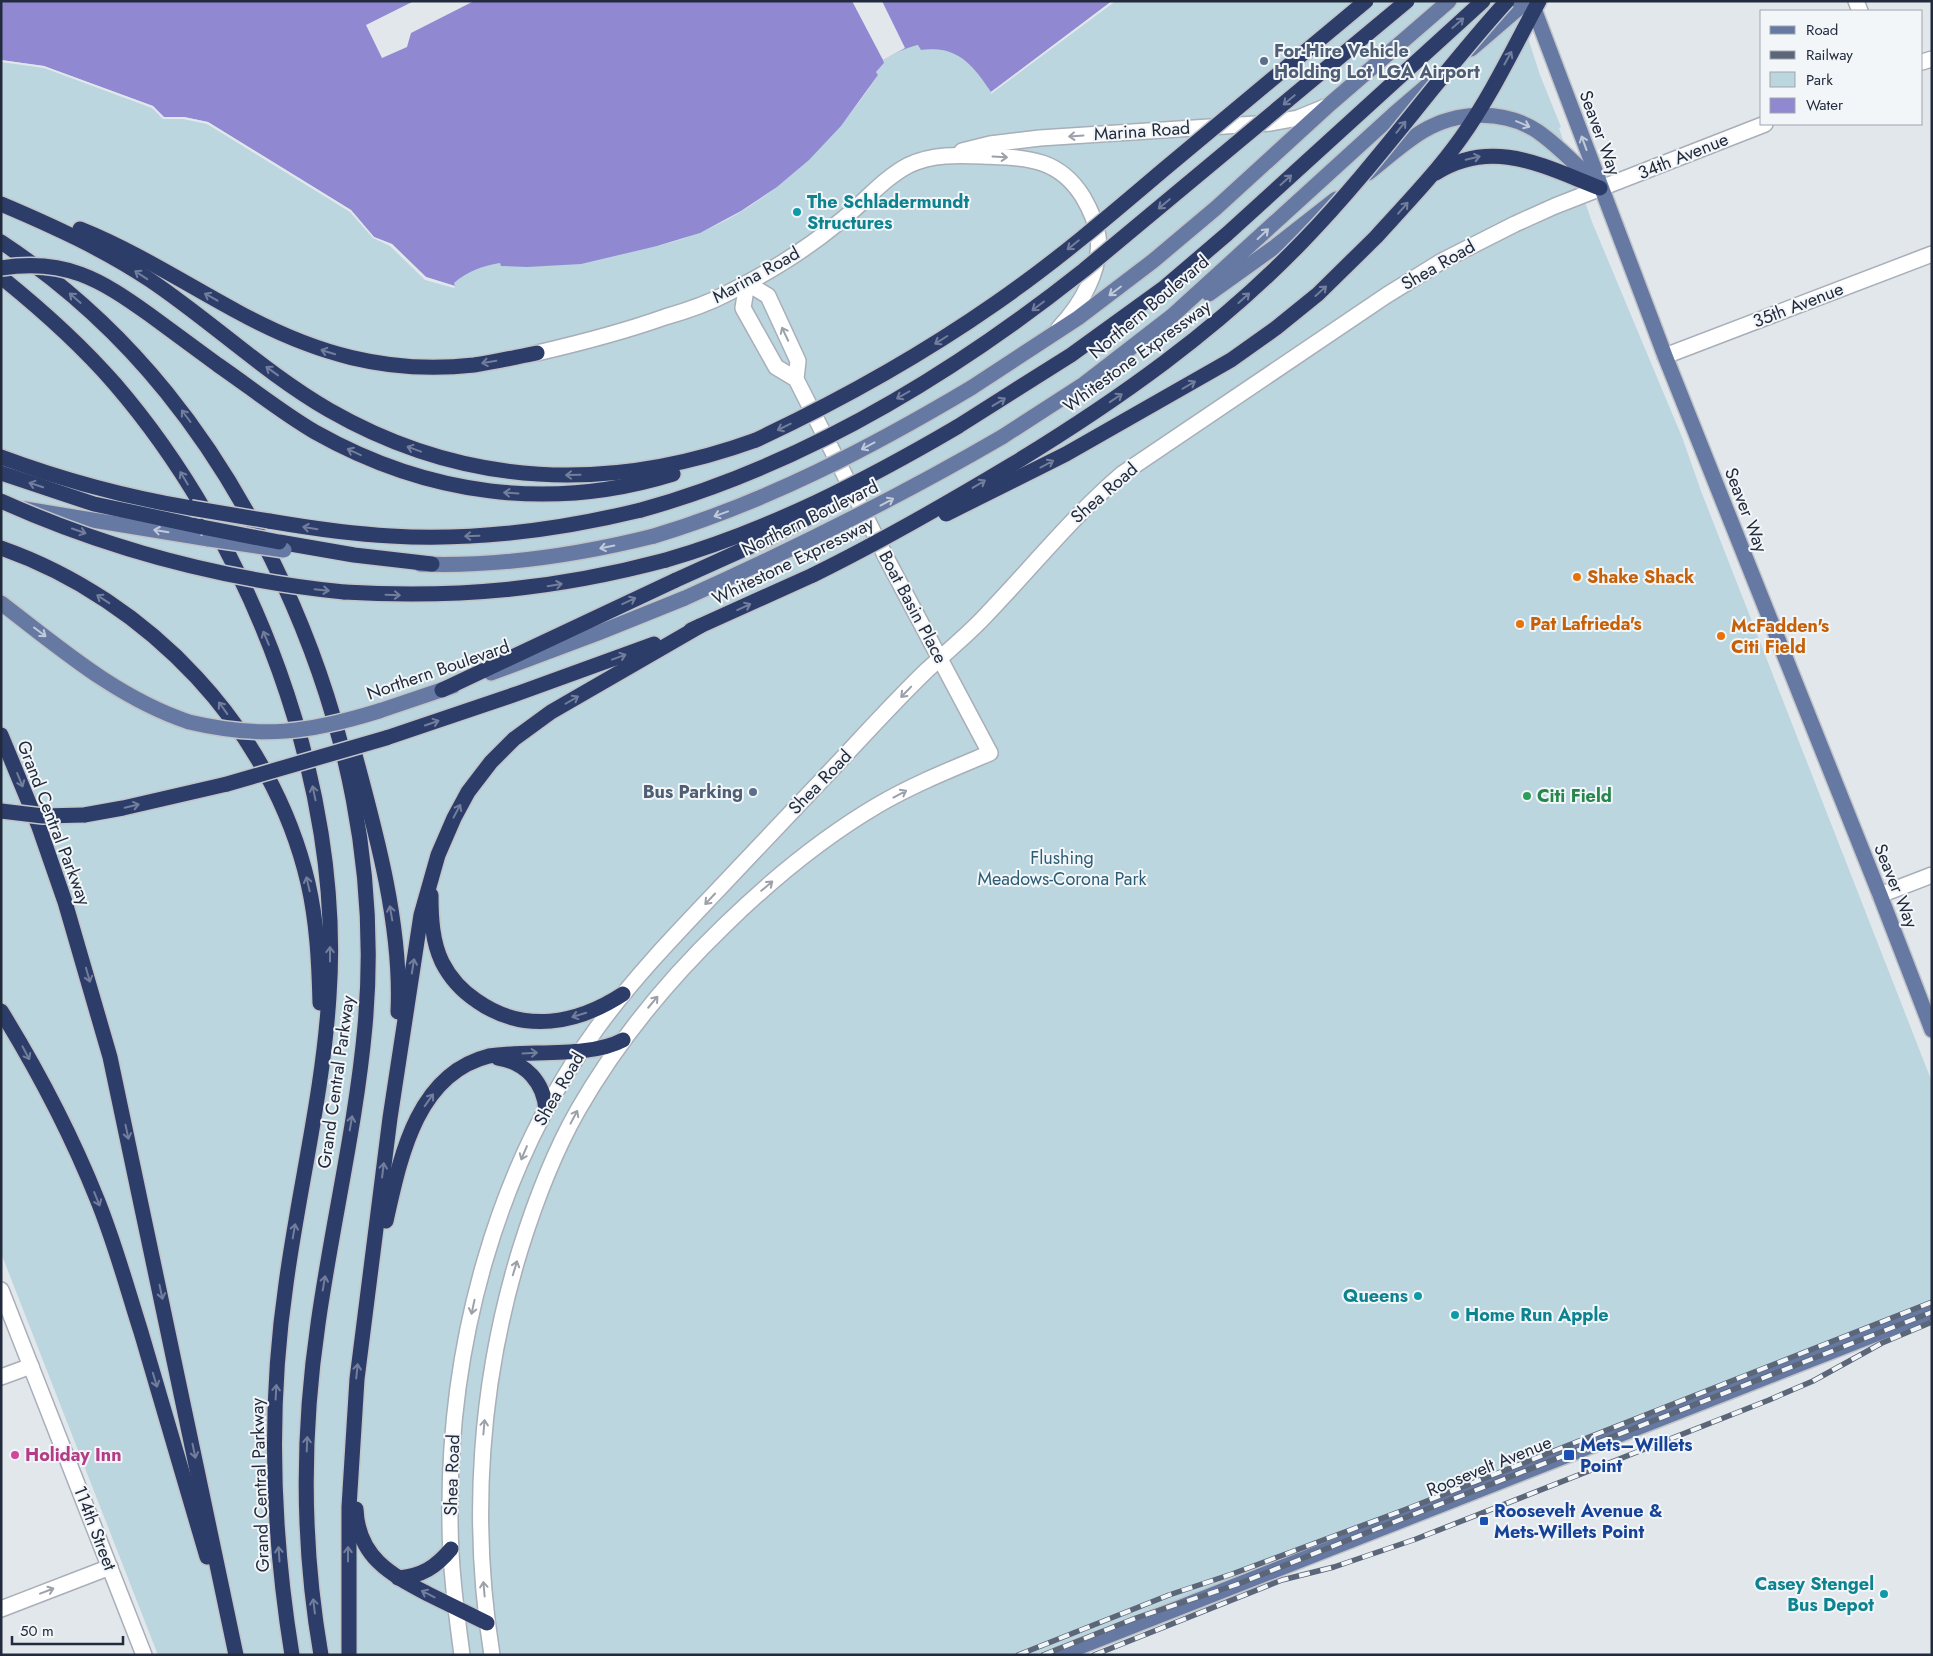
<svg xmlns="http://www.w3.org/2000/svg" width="1933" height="1656" font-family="Jost,sans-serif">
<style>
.green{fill:#bbd6de}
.water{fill:#9089d2}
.pier{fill:#e2e7ec}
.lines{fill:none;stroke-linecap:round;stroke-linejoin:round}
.minor-casing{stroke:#a8afb8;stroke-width:18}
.major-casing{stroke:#c1c4c9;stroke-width:18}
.highway-casing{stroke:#c1c4c9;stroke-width:18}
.minor{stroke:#fff;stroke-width:15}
.major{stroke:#6679a2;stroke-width:15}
.highway{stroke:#2d3d6a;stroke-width:15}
.rail-casing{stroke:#5c6679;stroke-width:5.5}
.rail{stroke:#f2f6f9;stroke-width:4;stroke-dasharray:11;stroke-linecap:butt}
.major-bridge-casing{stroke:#c1c4c9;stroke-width:18;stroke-linecap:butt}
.highway-bridge-casing{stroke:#c1c4c9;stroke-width:18;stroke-linecap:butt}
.major-bridge{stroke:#6679a2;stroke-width:15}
.highway-bridge{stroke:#2d3d6a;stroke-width:15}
.oneway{stroke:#727e9c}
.oneway2{stroke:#c1cadb}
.oneway3{stroke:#9ca0a8}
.service-dot{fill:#5c6f8a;stroke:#f2f6f9;stroke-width:2}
.culture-dot{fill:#0f9aa8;stroke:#f2f6f9;stroke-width:2}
.food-dot{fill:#e8710a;stroke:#f2f6f9;stroke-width:2}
.leisure-dot{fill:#2e9e5b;stroke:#f2f6f9;stroke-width:2}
.hotel-dot{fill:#d1479c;stroke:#f2f6f9;stroke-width:2}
.transit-dot{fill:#1a4fb4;stroke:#f2f6f9;stroke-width:2}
.labels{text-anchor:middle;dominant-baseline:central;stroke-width:4;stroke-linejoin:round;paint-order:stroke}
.service-label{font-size:18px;font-weight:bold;fill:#4e5e75;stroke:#f2f6f9;text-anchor:start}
.street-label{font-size:18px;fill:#222b3d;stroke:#f2f6f9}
.culture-label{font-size:18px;font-weight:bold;fill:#0d838f;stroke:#f2f6f9;text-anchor:start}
.food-label{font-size:18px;font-weight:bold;fill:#c56008;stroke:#f2f6f9;text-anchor:start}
.leisure-label{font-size:18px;font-weight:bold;fill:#27864d;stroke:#f2f6f9;text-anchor:start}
.park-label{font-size:18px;fill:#2c5d75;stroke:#f2f6f9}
.transit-label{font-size:18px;font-weight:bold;fill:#164399;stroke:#f2f6f9;text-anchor:start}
.hotel-label{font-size:18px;font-weight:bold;fill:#b23c85;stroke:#f2f6f9;text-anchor:start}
</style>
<rect width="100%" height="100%" fill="#e2e7ec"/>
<path class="green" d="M1112 1H1516L1540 75 1561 127 1559 128 1592 222 1682 437 1701 491 1932 1082V1312L1059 1655H158L1 1253V11L159 63 454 283 463 275 487 265C527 259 568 255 608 251 624 249 641 249 657 246 749 226 828 152 878 75L876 72 884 63 883 60 905 48 919 45 921 50C957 45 972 64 991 92Z"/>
<path class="water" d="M1 1H1112L991 92C972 64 957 45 921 50L918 45C905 48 895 53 883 60L884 63 876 72 878 75 841 126 809 160 777 187 741 211 700 233 657 246 581 264 527 267 501 266 500 263C482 266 468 271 454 283L455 286 426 277 392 244 374 237 351 210 208 122 184 117H164L153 106 44 66 1 60Z"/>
<g class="pier">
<polygon points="414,1 474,1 411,33 407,47 382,58 366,25"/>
<polygon points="852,1 882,1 905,48 883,60"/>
<polygon points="1112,1 1114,1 1113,3 991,94 991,92"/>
<polygon points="1,60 44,66 153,106 164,117 184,117 208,122 351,210 374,237 392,244 426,277 455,286 454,288 425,280 390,246 373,238 350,212 207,124 183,119 163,119 152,108 44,68 1,62"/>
</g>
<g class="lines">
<g class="minor-casing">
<g id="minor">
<polyline points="1856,1 1860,11"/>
<polyline points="1922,62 1932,59"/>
<polyline points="962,151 990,144 1040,138 1271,123 1298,118 1325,107"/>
<path d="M537 353C580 343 623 332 665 317 686 311 707 304 726 294 766 274 803 252 838 223 862 205 882 179 909 165 933 154 957 155 983 156 1026 158 1058 157 1083 197 1090 209 1096 222 1098 236 1102 269 1081 305 1059 328"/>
<polyline points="1665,356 1932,254"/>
<polyline points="1880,895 1932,875"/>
<polyline points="1,1290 144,1655"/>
<polyline points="1,1377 31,1366"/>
<polyline points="1,1609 110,1567"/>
<path d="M462 1655C456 1610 450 1565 450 1520 448 1348 495 1168 597 1028 632 980 673 937 714 894 755 851 796 807 837 764 866 733 895 701 926 671 946 652 969 634 988 613 1033 566 1073 516 1122 474L1387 295 1442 261 1515 224 1555 206 1765 124"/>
<path d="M492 1655C470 1519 480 1381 520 1250 535 1202 553 1154 578 1110 617 1042 667 981 724 926 770 881 822 838 878 805 914 784 952 769 990 753L889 563 796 379 776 367 743 308 747 283 768 296 798 361 796 379"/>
</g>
</g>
<g class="major-casing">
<g id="major">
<polyline points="1531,1 1665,356 1880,895 1932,1030"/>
<polyline points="1471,49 1527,1"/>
<path d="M1368 173C1386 159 1403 143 1423 131 1457 111 1503 109 1537 131 1559 146 1578 167 1597 185"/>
<polyline points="1209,294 1276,246 1336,199"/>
<polyline points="971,388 1078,318 1153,261 1216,208 1330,104 1449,1"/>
<polyline points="1002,437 1084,384 1172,316 1394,114 1436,78"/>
<polyline points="25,509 209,539"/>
<path d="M420 564C499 567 578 555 654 536"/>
<path d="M1 603C60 648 117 698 189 722"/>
<polyline points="491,673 598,633 685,598"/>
<polyline points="379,711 453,686"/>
<polyline points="1059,1655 1932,1312"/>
</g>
</g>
<g class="highway-casing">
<g id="highway">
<path d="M1436 173C1493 137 1545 167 1600 188"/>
<path d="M1 204C53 226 103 249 150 280 211 321 265 373 329 410 465 488 610 493 756 440"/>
<path d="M80 229C135 251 186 284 238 312 313 353 387 375 474 365 495 362 516 357 537 353"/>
<path d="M1376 237C1405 205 1436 173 1461 138 1491 96 1514 47 1539 1"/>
<path d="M1 242C130 327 219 444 283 583 347 722 379 873 365 1026 356 1126 332 1224 318 1324 302 1433 302 1546 321 1655"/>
<path d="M1 277C42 310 81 345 115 384 252 543 344 785 329 996 323 1093 299 1188 286 1284 268 1407 272 1532 292 1655"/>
<path d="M218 365C250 387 281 412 315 432 427 495 550 512 673 474"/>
<polyline points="957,427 1071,355 1165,287 1227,234 1483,1"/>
<path d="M1 457C63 480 126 497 191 508"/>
<polyline points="1,473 94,504 202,527"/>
<path d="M269 521C310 528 350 534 391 536 475 541 559 530 641 510"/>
<polyline points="279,542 354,555 432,564"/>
<path d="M1 548C149 600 272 729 308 883 317 922 319 963 320 1003"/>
<path d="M344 592C457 599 557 589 666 560"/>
<polyline points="691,630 813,575"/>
<polyline points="442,690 676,580"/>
<polyline points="1,735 39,827 65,902 110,1057 236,1655"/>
<polyline points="386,738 519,693 654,644"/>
<path d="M355 755C377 836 402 928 398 1012"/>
<polyline points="84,815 123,808 227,784"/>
<path d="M431 895C431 917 432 941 442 962 450 978 462 991 477 1001 524 1034 577 1024 623 994"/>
<path d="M1 1011C38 1071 71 1134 97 1199 115 1243 127 1288 141 1332 163 1407 185 1482 207 1557"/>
<path d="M498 1058C526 1062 544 1083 546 1110"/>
<path d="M386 1221C400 1159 416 1074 489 1056 528 1050 590 1058 623 1040"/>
<path d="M356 1509C358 1557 390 1574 428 1594 448 1604 467 1613 487 1623"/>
<path d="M398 1578C422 1576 436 1567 451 1549"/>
<polyline points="349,1655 349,1507 357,1379 390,1118 421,915 438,855 454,818 468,792 491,762 514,739 551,712 700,626"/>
</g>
</g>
<use href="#minor" class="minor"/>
<use href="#major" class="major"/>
<use href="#highway" class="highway"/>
<g class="rail-casing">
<g id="rail">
<polyline points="1018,1655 1169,1595 1232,1574 1404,1510 1932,1302"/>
<polyline points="1043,1655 1136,1618 1238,1584 1376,1529 1932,1312"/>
<polyline points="1094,1655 1282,1580 1334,1567 1416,1539 1769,1400 1813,1381 1882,1343 1932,1322"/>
</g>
</g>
<use href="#rail" class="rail"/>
<g class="major-bridge-casing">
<g id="major-bridge">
<path d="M654 536C767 502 870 448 971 388"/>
<polyline points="209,539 284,550"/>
<path d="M685 598C794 549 899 497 1002 437"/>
<path d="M189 722C262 739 308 733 379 711"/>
</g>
</g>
<g class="highway-bridge-casing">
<g id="highway-bridge">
<path d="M1 268C65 258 100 279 150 315 173 332 195 348 218 365"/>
<path d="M756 440C839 401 920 356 996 303 1054 263 1108 217 1162 171 1230 115 1298 58 1366 1"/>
<path d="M1 501C110 550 226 580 344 592"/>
<polyline points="191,508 269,521"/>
<path d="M641 510C804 465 953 374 1084 270L1407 1"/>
<polyline points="946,514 1066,454 1231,360 1276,328 1318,294 1376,237"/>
<polyline points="202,527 279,542"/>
<path d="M666 560C769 530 865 481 957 427"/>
<path d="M813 575C882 541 948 503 1013 464 1118 400 1217 330 1302 242 1376 166 1436 79 1507 1"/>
<polyline points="676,580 771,537 826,508"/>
<polyline points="227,784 386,738"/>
<polyline points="1,811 43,816 84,815"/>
</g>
</g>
<use href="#major-bridge" class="major-bridge"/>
<use href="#highway-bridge" class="highway-bridge"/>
</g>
<defs><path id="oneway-shaft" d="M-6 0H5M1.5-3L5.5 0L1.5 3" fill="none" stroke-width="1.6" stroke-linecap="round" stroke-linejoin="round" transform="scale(1.25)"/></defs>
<g class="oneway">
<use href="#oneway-shaft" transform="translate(1458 23) rotate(-41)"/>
<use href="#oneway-shaft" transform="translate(1508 58) rotate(-61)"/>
<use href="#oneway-shaft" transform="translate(1289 100) rotate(140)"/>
<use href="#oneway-shaft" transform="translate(1401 127) rotate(-51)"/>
<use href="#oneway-shaft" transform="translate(1473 158) rotate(-13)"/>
<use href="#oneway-shaft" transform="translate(1286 180) rotate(-42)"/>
<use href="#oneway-shaft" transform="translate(1164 204) rotate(140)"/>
<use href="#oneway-shaft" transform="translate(1403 208) rotate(-49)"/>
<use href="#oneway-shaft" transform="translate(1073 245) rotate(141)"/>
<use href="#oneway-shaft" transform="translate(141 275) rotate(-147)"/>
<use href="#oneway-shaft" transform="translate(1321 291) rotate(-42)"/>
<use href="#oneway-shaft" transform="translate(211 297) rotate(-151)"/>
<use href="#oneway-shaft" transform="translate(75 298) rotate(-139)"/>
<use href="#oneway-shaft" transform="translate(1244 298) rotate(-42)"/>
<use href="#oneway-shaft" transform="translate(1038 306) rotate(143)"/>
<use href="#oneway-shaft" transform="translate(941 340) rotate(148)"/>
<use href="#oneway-shaft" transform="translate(328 352) rotate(-163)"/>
<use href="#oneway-shaft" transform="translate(489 362) rotate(170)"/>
<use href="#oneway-shaft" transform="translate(272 371) rotate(-144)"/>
<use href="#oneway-shaft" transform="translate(1189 385) rotate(-30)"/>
<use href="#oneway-shaft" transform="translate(903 395) rotate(150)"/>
<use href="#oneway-shaft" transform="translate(1116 398) rotate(-34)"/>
<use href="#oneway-shaft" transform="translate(999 402) rotate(-31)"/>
<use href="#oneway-shaft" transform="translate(186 416) rotate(-127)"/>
<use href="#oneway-shaft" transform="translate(784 427) rotate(154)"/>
<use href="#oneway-shaft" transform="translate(414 449) rotate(-160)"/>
<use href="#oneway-shaft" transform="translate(354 452) rotate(-155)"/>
<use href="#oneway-shaft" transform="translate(1047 464) rotate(-28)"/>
<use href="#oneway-shaft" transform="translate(573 475) rotate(179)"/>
<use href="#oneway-shaft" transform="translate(184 478) rotate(-121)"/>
<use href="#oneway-shaft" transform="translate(979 484) rotate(-31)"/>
<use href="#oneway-shaft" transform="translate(36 485) rotate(-162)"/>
<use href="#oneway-shaft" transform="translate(511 493) rotate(-176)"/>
<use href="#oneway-shaft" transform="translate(310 528) rotate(-171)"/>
<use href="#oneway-shaft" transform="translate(79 531) rotate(19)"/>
<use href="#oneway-shaft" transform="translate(472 536) rotate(178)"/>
<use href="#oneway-shaft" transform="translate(555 585) rotate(-9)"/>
<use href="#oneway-shaft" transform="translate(322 590) rotate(6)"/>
<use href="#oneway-shaft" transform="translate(393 595) rotate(2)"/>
<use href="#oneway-shaft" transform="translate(103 599) rotate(-147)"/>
<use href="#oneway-shaft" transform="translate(629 601) rotate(-25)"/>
<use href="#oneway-shaft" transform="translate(744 607) rotate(-25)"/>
<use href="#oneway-shaft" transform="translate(266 638) rotate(-113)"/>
<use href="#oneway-shaft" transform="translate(619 657) rotate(-20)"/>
<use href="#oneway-shaft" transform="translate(572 700) rotate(-30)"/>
<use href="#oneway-shaft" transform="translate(223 708) rotate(-126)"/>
<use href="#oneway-shaft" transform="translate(432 723) rotate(-19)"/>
<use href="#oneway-shaft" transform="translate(20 780) rotate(68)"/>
<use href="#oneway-shaft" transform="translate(314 793) rotate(-102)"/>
<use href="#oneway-shaft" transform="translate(132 806) rotate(-13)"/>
<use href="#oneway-shaft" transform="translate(457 811) rotate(-62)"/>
<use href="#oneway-shaft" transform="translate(308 884) rotate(-103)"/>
<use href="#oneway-shaft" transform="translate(391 913) rotate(-100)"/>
<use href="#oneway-shaft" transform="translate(330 954) rotate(-90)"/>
<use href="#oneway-shaft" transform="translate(413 966) rotate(-81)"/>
<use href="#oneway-shaft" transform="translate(88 975) rotate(74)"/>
<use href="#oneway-shaft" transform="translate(579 1015) rotate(163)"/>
<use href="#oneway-shaft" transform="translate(26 1053) rotate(62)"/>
<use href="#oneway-shaft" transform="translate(530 1053) rotate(-3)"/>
<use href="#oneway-shaft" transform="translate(429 1100) rotate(-55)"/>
<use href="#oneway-shaft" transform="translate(351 1123) rotate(-80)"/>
<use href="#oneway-shaft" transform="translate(127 1132) rotate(78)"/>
<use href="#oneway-shaft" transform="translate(383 1170) rotate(-83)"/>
<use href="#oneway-shaft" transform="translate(97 1199) rotate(68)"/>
<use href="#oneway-shaft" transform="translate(294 1231) rotate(-80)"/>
<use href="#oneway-shaft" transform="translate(324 1283) rotate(-80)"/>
<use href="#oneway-shaft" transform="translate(161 1292) rotate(78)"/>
<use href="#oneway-shaft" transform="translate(357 1371) rotate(-84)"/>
<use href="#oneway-shaft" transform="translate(155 1380) rotate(73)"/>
<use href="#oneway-shaft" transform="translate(276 1392) rotate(-87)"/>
<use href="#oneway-shaft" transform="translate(307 1444) rotate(-88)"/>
<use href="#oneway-shaft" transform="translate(194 1451) rotate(78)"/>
<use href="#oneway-shaft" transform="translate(279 1554) rotate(-94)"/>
<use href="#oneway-shaft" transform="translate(348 1554) rotate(-90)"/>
<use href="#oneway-shaft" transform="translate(428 1594) rotate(-153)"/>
<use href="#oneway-shaft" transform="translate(314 1606) rotate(-97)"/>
</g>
<g class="oneway2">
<use href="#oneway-shaft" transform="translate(1523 124) rotate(23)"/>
<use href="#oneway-shaft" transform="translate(1584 143) rotate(-110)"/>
<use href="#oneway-shaft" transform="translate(1263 234) rotate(-43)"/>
<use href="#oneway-shaft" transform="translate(1115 291) rotate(143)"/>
<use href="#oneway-shaft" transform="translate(868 446) rotate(152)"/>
<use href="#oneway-shaft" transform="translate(887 502) rotate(-28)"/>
<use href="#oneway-shaft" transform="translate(721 514) rotate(160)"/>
<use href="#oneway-shaft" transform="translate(161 531) rotate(-171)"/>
<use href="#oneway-shaft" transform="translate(607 547) rotate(168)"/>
<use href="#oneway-shaft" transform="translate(40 632) rotate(37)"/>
</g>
<g class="oneway3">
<use href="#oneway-shaft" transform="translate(1076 136) rotate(176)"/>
<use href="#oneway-shaft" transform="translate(1000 157) rotate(3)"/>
<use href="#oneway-shaft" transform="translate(785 334) rotate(-115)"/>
<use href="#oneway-shaft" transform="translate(906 692) rotate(134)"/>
<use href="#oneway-shaft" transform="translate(900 794) rotate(-28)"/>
<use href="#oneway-shaft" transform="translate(767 886) rotate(-40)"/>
<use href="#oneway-shaft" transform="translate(710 899) rotate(133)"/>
<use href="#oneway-shaft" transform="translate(653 1002) rotate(-50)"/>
<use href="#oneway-shaft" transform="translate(574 1117) rotate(-62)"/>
<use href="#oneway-shaft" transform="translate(524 1153) rotate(113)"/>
<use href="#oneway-shaft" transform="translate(515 1268) rotate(-73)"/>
<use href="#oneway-shaft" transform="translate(473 1307) rotate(102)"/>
<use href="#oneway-shaft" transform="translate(484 1427) rotate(-85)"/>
<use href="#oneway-shaft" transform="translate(484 1589) rotate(-95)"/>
<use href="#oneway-shaft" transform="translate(47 1591) rotate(-21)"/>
</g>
<g class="service-dot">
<circle cx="1264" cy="61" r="5"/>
<circle cx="753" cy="792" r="5"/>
</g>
<g class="culture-dot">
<circle cx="797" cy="212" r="5"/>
<circle cx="1418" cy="1296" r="5"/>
<circle cx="1455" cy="1315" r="5"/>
<circle cx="1884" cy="1594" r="5"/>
</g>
<g class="food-dot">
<circle cx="1577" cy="577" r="5"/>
<circle cx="1520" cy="624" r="5"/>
<circle cx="1721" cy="636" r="5"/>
</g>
<circle class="leisure-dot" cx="1527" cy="796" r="5"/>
<circle class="hotel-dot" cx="15" cy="1455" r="5"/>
<g class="transit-dot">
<rect x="1563" y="1449" width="12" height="12" rx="2.5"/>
<rect x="1479" y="1516" width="10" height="10" rx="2.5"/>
</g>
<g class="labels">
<g class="service-label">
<text x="1274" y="51">For-Hire Vehicle<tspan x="1274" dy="21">Holding Lot LGA Airport</tspan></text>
<text x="743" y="792" text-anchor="end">Bus Parking</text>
</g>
<g class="street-label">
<text transform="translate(1142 131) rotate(-4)">Marina Road</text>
<text transform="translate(1600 133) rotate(70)">Seaver Way</text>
<text transform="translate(1683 156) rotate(-22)">34th Avenue</text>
<text transform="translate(1438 265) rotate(-30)">Shea Road</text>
<text transform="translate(756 275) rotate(-29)">Marina Road</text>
<text transform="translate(1798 305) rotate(-21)">35th Avenue</text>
<text transform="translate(1149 307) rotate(-40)">Northern Boulevard</text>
<text transform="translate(1137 356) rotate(-36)">Whitestone Expressway</text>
<text transform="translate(1104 493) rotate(-41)">Shea Road</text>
<text transform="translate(1746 510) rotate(69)">Seaver Way</text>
<text transform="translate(810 518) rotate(-26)">Northern Boulevard</text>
<text transform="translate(793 561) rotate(-26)">Whitestone Expressway</text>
<text transform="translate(913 607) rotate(62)">Boat Basin Place</text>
<text transform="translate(438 670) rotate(-19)">Northern Boulevard</text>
<text transform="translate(820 782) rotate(-46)">Shea Road</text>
<text transform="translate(54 823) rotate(69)">Grand Central Parkway</text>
<text transform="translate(1896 886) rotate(68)">Seaver Way</text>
<text transform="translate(336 1082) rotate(-82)">Grand Central Parkway</text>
<text transform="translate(559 1089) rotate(-60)">Shea Road</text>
<text transform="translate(1489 1466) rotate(-22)">Roosevelt Avenue</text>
<text transform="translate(452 1475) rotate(-88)">Shea Road</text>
<text transform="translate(260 1485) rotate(-92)">Grand Central Parkway</text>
<text transform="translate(95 1528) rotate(69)">114th Street</text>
</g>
<g class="culture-label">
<text x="807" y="202">The Schladermundt<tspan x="807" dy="21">Structures</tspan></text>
<text x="1408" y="1296" text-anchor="end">Queens</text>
<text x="1465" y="1315">Home Run Apple</text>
<text x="1874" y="1584" text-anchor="end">Casey Stengel<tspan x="1874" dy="21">Bus Depot</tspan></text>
</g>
<g class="food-label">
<text x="1587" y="577">Shake Shack</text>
<text x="1530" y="624">Pat Lafrieda's</text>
<text x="1731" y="626">McFadden's<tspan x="1731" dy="21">Citi Field</tspan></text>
</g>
<g class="leisure-label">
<text x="1537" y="796">Citi Field</text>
</g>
<g class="park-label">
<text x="1062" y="858">Flushing<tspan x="1062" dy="21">Meadows-Corona Park</tspan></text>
</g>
<g class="transit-label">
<text x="1580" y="1445">Mets–Willets<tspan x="1580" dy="21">Point</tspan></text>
<text x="1494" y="1511">Roosevelt Avenue &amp;<tspan x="1494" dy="21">Mets-Willets Point</tspan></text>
</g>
<g class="hotel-label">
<text x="25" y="1455">Holiday Inn</text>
</g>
</g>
<rect width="1933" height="1656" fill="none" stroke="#222b3d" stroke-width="5"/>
<rect x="1760" y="10" width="162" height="115" fill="#f2f6f9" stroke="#9fa5ae"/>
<rect x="1770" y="26" width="25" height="8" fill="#6679a2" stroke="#9fa5ae"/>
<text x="1806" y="35" font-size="15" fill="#222b3d">Road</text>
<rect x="1770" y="51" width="25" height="8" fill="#5c6679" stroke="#9fa5ae"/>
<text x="1806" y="60" font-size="15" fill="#222b3d">Railway</text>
<rect x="1770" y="72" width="25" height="15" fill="#bbd6de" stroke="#9fa5ae"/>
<text x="1806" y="85" font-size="15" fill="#222b3d">Park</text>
<rect x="1770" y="98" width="25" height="15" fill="#9089d2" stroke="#9fa5ae"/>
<text x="1806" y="110" font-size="15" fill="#222b3d">Water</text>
<path d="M12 1636v8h111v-8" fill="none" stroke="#222b3d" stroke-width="2.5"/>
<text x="20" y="1636" font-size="15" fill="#222b3d" stroke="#f2f6f9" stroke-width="4" paint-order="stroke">50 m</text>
</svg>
